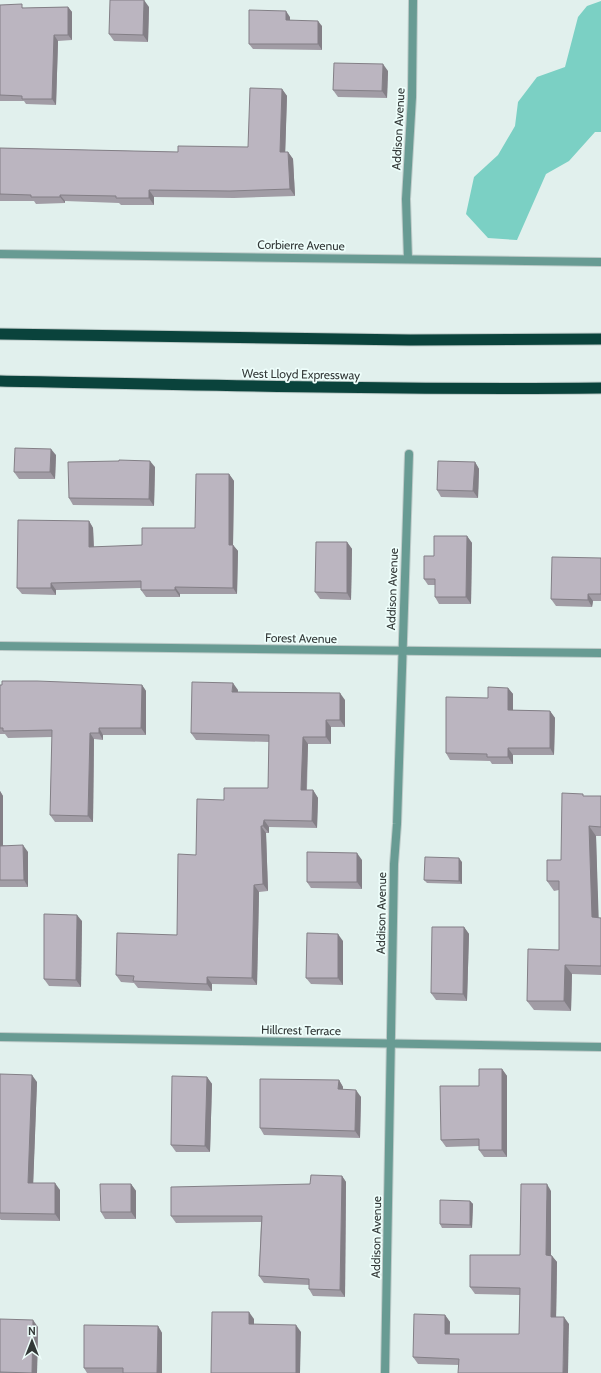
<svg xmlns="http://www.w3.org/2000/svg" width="601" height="1373" font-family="Cabin,sans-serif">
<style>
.green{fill:#7bd0c4}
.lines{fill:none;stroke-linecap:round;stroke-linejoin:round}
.minor-casing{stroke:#becbc9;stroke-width:10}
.trunk-casing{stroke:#becbc9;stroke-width:13}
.minor{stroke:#689b93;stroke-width:8}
.trunk{stroke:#0a433c;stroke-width:11}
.wall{fill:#a19ca5}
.shaded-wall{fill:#837f86}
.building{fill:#bbb5c0;stroke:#837f86}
.labels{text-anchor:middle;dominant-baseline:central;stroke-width:3.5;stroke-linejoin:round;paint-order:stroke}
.street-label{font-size:12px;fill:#323837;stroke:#eefefb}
</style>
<rect width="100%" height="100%" fill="#e1f0ed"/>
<polygon class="green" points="601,1 601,132 595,132 569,161 546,174 517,240 488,238 466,214 474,177 498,155 515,126 518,102 537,77 565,67 578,17 587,6"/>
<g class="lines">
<g class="minor-casing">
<g id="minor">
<polyline points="0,254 601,262"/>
<polyline points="408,259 406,199 412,97 413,0"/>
<polyline points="0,646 601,653"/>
<polyline points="0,1037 601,1047"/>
<polyline points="385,1373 394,864 397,824 409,454"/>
</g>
</g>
<g class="trunk-casing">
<g id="trunk">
<polyline points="0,334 410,340 601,339"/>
<path d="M0 381C200 385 401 390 601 388"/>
</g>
</g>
<use href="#minor" class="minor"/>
<use href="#trunk" class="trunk"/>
</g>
<g class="wall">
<polygon points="0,5 25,8 68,7 72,12 72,40 58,41 56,105 26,104 24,101 0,101"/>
<polygon points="149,7 148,42 114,41 109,34"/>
<polygon points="290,17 290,20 322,26 322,50 253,49 249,44"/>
<polygon points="388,71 387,98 338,97 333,90"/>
<polygon points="282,89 287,96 285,152 288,152 293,159 295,196 234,198 154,197 154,205 121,205 119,203 65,201 65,203 36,204 34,201 0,201 0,148 178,152 248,147"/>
<polygon points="56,455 55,479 19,479 14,472"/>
<polygon points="475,462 479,469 478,498 441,497 437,490"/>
<polygon points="155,467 154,506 73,505 69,498"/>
<polygon points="229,474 234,481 233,545 238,551 237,594 180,594 180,597 146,597 141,590 141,588 56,590 56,595 22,594 17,588 89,521 93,528 94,547 142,545 195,528"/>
<polygon points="467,536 472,543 471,604 439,604 435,597 435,585 428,585 424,579 434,556"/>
<polygon points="347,542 352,549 351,600 320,599 315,592"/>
<polygon points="601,558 601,601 593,601 592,607 556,606 551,599"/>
<polygon points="0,685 142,685 146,691 146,735 103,735 103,740 94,739 93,822 55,822 50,815 52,737 8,738 5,734 0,734"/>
<polygon points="508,688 513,694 513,710 550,711 555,718 554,755 513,755 513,764 492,764 490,761 450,760 446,753 488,698"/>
<polygon points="238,690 238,692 345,700 345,727 331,727 331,744 308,744 307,790 313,790 318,798 317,828 269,827 269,833 266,833 268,891 259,892 257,985 212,984 212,991 138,988 134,983 121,982 116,975 177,935 196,855 224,800 268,788 269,742 196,740 191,733"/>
<polygon points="0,791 3,796 3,845 28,852 28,887 0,887"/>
<polygon points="585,796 601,796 601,836 596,836 598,918 601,918 601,975 572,974 571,1011 534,1010 527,1001 559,950 559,890 554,891 547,881 561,860"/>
<polygon points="362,860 362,889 311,888 307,882"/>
<polygon points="462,862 462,884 427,883 424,880"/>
<polygon points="82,921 81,987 49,986 44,979"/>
<polygon points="464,927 469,934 467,1001 436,1000 431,993"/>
<polygon points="343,941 343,985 311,984 306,978"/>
<polygon points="502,1069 507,1076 507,1157 484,1157 479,1150 479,1146 446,1147 441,1140"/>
<polygon points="0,1074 37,1082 33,1183 60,1190 60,1221 1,1220 0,1219"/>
<polygon points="207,1077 212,1084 210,1152 176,1152 171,1145"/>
<polygon points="339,1080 343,1087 343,1089 361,1097 360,1138 264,1135 260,1128"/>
<polygon points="342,1176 346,1182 345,1297 313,1296 309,1289 309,1285 264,1283 259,1276 261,1222 176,1223 171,1216 310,1184"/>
<polygon points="131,1184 136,1191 136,1219 105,1219 101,1212"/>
<polygon points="551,1191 551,1255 552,1256 557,1262 556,1317 569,1324 459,1365 418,1364 413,1357 445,1315 450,1322 450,1334 519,1334 520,1295 475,1294 470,1287 520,1255"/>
<polygon points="470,1201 473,1204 472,1228 442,1228 440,1224"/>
<polygon points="0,1319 38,1327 37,1373 0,1373"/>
<polygon points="158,1326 162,1333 162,1373 87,1373 84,1368"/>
</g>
<g class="shaded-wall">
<polygon points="144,0 149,7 148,42 143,35"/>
<polygon points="68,7 72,12 72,40 68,35"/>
<polygon points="286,11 290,17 290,25 286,20"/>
<polygon points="318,21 322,26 322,50 318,44"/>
<polygon points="54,35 58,41 56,105 52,99"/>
<polygon points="383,64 388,71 387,98 382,91"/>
<polygon points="282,89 287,96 285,159 280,152"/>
<polygon points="288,152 293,159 295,196 290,189"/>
<polygon points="149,190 154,197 154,205 149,198"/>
<polygon points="60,195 65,201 65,203 60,197"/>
<polygon points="51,449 56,455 55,479 50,472"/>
<polygon points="150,461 155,467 154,506 149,499"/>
<polygon points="475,462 479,469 478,498 473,491"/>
<polygon points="229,474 234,481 233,545 238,551 237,594 233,588 229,545"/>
<polygon points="89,521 93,528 94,554 89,547"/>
<polygon points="467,536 472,543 471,604 466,597"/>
<polygon points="347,542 352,549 351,600 347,593"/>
<polygon points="51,583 56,590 56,595 51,588"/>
<polygon points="175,587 180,594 180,597 175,590"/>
<polygon points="588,594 593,601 592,607 588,600"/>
<polygon points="233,683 238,690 237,699 232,692"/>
<polygon points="142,685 146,691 146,735 141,728"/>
<polygon points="508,688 513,694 513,717 508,710"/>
<polygon points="340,693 345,700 345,727 340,720"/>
<polygon points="550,711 555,718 554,755 550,748"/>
<polygon points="326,720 331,727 331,744 326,737"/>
<polygon points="99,728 103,735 103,740 99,733"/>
<polygon points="90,733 94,739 93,822 88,816"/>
<polygon points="303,737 308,744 306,797 301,790"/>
<polygon points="508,748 513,755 513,764 508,757"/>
<polygon points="313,790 318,798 317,828 312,821"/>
<polygon points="0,791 3,796 3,852 0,848"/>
<polygon points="264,820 269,827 269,833 263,826"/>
<polygon points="261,826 266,833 268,891 263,884"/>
<polygon points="589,826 596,836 599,927 592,917"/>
<polygon points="23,845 28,852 28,887 24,880"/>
<polygon points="357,853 362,860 362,889 357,882"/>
<polygon points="459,858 462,862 462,884 459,881"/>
<polygon points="254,885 259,892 257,985 252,978"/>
<polygon points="77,915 82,921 81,987 76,980"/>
<polygon points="464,927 469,934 467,1001 463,994"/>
<polygon points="338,934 343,941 343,985 338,978"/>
<polygon points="565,965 572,974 571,1011 564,1001"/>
<polygon points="207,977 212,984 212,991 207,984"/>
<polygon points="502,1069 507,1076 507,1157 502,1150"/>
<polygon points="32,1075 37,1082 33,1189 28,1183"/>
<polygon points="207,1077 212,1084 210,1152 205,1146"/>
<polygon points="339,1080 343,1087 343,1096 338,1089"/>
<polygon points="356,1090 361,1097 360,1138 355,1131"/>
<polygon points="342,1176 346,1182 345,1297 340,1290"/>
<polygon points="55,1183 60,1190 60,1221 55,1214"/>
<polygon points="131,1184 136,1191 136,1219 131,1212"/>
<polygon points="547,1184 551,1191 551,1262 546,1255"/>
<polygon points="470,1201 473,1204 472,1228 470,1225"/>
<polygon points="552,1256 557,1262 556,1324 551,1317"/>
<polygon points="249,1312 254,1319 254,1331 249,1324"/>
<polygon points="445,1315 450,1322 449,1340 445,1334"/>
<polygon points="564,1317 569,1324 568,1373 563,1373"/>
<polygon points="33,1320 38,1327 37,1373 32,1373"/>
<polygon points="296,1325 301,1332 300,1373 296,1373"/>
<polygon points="158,1326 162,1333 162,1373 157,1373"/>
</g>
<g class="building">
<polygon points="110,0 144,0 143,35 109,34"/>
<polygon points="22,4 22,8 68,7 68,35 54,35 52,99 22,99 22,96 0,95 0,5"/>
<polygon points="249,10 286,11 286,20 318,21 318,44 249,44"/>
<polygon points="334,63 383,64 382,91 333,90"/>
<polygon points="250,88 282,89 280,152 288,152 290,189 230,191 149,190 149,198 116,198 116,196 60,195 60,197 31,197 31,195 0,194 0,148 178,152 178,146 248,147"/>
<polygon points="15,448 51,449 50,472 14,472"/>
<polygon points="119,460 150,461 149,499 69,498 68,462 119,461"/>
<polygon points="438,461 475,462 473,491 437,490"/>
<polygon points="196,474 229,474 229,545 233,545 233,588 175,587 175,590 141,590 141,581 51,583 51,588 17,588 18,520 89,521 89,547 142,545 142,528 195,528"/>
<polygon points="434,536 467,536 466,597 435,597 435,579 424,579 424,556 434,556"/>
<polygon points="316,542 347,542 347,593 315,592"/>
<polygon points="552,557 601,558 601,594 588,594 588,600 551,599"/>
<polygon points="2,681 37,681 142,685 141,728 99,728 99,733 90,733 88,816 50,815 52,730 3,731 3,728 0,728 0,685 2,685"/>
<polygon points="192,682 233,683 232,692 340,693 340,720 326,720 326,737 303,737 301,790 313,790 312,821 264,820 263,826 261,826 263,884 254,885 252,978 207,977 207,984 133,981 134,976 116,975 117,933 177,935 178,854 196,855 197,799 224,800 224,788 268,788 269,735 191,733"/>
<polygon points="488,687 508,688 508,710 550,711 550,748 508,748 508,757 487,757 487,754 446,753 446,697 488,698"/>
<polygon points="562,793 583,794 583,796 601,796 601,827 589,826 592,917 601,918 601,966 565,965 564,1001 527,1001 528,949 559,950 559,881 547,881 547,860 561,860"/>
<polygon points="23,845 24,880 0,880 0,846"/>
<polygon points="307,852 357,853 357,882 307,882"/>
<polygon points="425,857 459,858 459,881 424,880"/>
<polygon points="44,914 77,915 76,980 44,979"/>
<polygon points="432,927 464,927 463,994 431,993"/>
<polygon points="307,933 338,934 338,978 306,978"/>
<polygon points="479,1069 502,1069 502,1150 479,1150 479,1139 441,1140 440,1086 479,1086"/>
<polygon points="0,1074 32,1075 28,1183 55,1183 55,1214 0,1213"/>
<polygon points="172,1076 207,1077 205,1146 171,1145"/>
<polygon points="260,1079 339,1080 338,1089 356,1090 355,1131 260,1128"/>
<polygon points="311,1175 342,1176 340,1290 309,1289 309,1279 259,1276 262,1216 171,1216 171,1187 310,1184"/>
<polygon points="100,1184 131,1184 131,1212 101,1212"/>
<polygon points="521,1184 547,1184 546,1255 552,1256 551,1317 564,1317 563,1373 458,1373 459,1359 413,1357 414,1314 445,1315 445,1334 519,1334 520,1288 470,1287 470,1255 520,1255"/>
<polygon points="440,1200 470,1201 470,1225 440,1224"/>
<polygon points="212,1312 249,1312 249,1324 296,1325 296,1373 211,1373"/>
<polygon points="0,1319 33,1320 32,1373 0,1372"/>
<polygon points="84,1325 158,1326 157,1373 123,1373 123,1368 84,1368"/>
</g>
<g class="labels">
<g class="street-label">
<text transform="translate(398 129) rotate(-87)">Addison Avenue</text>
<text transform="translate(301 245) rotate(1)">Corbierre Avenue</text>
<text transform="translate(301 374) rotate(1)">West Lloyd Expressway</text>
<text transform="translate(392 589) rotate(-88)">Addison Avenue</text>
<text transform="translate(301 638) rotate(1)">Forest Avenue</text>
<text transform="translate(381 913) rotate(-89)">Addison Avenue</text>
<text transform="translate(301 1030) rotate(1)">Hillcrest Terrace</text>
<text transform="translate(376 1237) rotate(-89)">Addison Avenue</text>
</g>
</g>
<g transform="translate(32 1341)" stroke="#eefefb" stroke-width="3" paint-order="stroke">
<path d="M0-3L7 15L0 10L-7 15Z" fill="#323837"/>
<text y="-6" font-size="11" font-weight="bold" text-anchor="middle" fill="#323837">N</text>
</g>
</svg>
